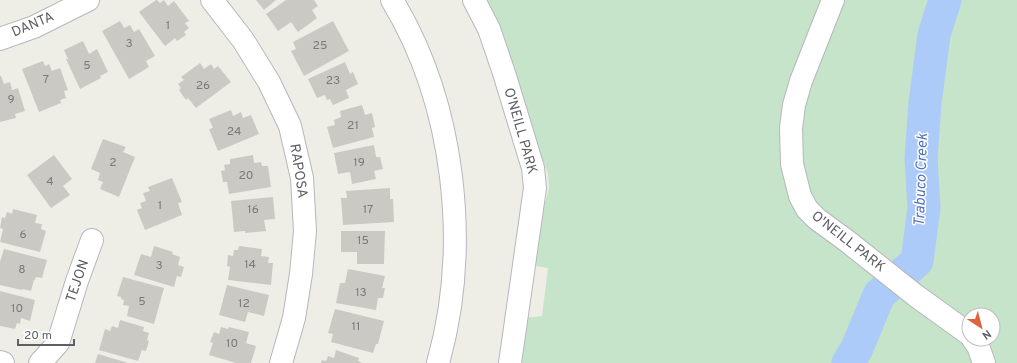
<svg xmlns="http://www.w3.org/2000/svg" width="1017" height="363" font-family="Overpass,sans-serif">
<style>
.green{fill:#c5e4ca;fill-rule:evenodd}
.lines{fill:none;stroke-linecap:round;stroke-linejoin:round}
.river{stroke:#accbf9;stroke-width:33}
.building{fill:#cbc9c3}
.minor-casing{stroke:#b6b7bc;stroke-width:24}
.minor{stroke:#fff;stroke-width:22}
.labels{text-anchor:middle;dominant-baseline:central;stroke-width:3;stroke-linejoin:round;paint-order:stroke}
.number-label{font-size:12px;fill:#797a7c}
.street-label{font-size:14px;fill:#5e6065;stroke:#fff}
.water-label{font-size:15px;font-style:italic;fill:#5073bc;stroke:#fff}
</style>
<rect width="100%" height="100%" fill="#efeee6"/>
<path class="green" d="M487 0H1017V363H517L522 318 542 316 548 268 529 265 549 188 548 174 541 155ZM969 315H993V339H969Z"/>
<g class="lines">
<polyline class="river" points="848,363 857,348 879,295 917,261 924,208 921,158 925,103 934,35 945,0"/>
</g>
<g class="building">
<polygon points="156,0 157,0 160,3 164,0 168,6 174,1 189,21 185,23 189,28 184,32 186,35 177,41 175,38 165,46 139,12"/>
<polygon points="256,0 276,0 264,10"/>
<polygon points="286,0 314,0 318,6 312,10 317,18 298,32 291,22 278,31 266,14"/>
<polygon points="120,21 124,28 130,25 134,32 139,29 155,56 146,61 149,67 129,79 102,31"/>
<polygon points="333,21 349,51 304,76 291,51 296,49 293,42"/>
<polygon points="83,41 89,54 97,49 108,72 100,76 101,78 80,89 66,59 68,59 64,50"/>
<polygon points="43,61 45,66 49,64 52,71 60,68 68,90 64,91 66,98 60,100 61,103 39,112 22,69"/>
<polygon points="345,62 350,74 353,72 358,84 346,90 349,98 333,105 330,99 327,100 325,95 317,98 308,79"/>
<polygon points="200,63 204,69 211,64 214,69 218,66 231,82 196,108 188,98 186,100 179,90 181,88 178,84 184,80 181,77"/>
<polygon points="0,76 1,76 4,84 10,82 12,90 18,88 25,111 15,114 16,118 0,122"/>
<polygon points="362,105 365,115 372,113 375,127 372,128 374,137 333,148 327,127 335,125 334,120 341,117 340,111"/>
<polygon points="231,110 233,116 241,112 243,118 251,115 259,134 218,151 209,129 213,128 209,119"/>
<polygon points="103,139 126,147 123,152 135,157 119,197 100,189 103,182 98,180 100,173 91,169"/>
<polygon points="374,145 376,157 380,157 383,169 374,171 376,179 352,184 350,172 338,174 334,153"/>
<polygon points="54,155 72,179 63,186 70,195 51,208 27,175"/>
<polygon points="253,155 254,163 261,162 262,166 268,166 271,187 229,194 227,182 223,182 221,171 225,170 224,165 230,164 230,159"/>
<polygon points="172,178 182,202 178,203 182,215 145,230 137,210 142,208 140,203 146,201 143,193 150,191 148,187"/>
<polygon points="390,188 390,199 393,199 394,222 343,225 341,198 347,198 346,191"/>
<polygon points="273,197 275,219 264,220 266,231 245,233 245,231 234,232 231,201"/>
<polygon points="13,209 37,215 35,223 42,224 41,229 46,231 40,252 0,242 3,229 0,228 2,217 5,218 7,212 12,214"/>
<polygon points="341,231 385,231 384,264 357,264 357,252 341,252"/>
<polygon points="154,246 173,252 172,254 180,257 178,265 184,267 181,277 177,276 174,287 134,275 141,254 151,257"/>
<polygon points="239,246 262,249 261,256 269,257 268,263 273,263 271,285 228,280 230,267 227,266 228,255 233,256 234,250 238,250"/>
<polygon points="4,249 47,260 42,278 36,277 35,280 34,280 31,291 23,289 22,290 0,285 0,262"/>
<polygon points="348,269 385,276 382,288 385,288 383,298 378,298 376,310 336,303 340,283 345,283"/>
<polygon points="123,277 164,288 154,324 127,316 129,306 123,305 124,300 121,299 121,297 117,296"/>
<polygon points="227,285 269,295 264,316 248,312 245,322 219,315"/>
<polygon points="0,291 35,300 30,321 21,318 20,324 17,323 15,329 0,326"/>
<polygon points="335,309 384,321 378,344 376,344 373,353 331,342 333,334 328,333"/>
<polygon points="120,320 144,327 143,331 149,333 147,340 149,341 146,351 142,350 138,361 99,350 105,329 110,331 112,326 118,328"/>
<polygon points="221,327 228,329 229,327 249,332 246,343 256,346 251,363 236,363 209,355 213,343 210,342 214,332 219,334"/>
<polygon points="336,350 359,358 358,361 362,363 321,363 322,360 326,361 328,356 334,358"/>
<polygon points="98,354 128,363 95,363"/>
</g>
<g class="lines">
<g class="minor-casing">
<g id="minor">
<polyline points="212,0 243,40 269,82 290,126 302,178 305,231 301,274 294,318 281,363"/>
<path d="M392 0C455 104 471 246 438 363"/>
<polyline points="474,0 489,29 504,73 533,168 535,188 510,363"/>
<polyline points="833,0 801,81 794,105 791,128 792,164 800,196 807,209 817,219 847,241 915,295 969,334"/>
<polyline points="0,39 34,27 88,0"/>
<polyline points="973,339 978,346 984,363"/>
<polyline points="0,362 3,363"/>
<polyline points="40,363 58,343 77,281 92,240"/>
</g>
</g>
<use href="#minor" class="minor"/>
</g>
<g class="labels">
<g class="number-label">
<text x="168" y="26">1</text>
<text x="129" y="44">3</text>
<text x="320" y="46">25</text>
<text x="87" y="66">5</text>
<text x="46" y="80">7</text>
<text x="333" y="81">23</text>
<text x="203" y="86">26</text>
<text x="11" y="100">9</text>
<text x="353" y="126">21</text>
<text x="234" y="132">24</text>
<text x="113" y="163">2</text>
<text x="359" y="163">19</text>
<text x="246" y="176">20</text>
<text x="50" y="182">4</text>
<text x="160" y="206">1</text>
<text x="253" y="210">16</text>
<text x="368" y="210">17</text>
<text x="23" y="235">6</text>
<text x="363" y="241">15</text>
<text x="250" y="265">14</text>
<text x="159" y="266">3</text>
<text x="22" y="270">8</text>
<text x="361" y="293">13</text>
<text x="142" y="302">5</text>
<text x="244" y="304">12</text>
<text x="17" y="309">10</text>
<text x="356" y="327">11</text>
<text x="232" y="344">10</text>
</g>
<g class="street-label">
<text transform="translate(33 25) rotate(-23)">DANTA</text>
<text transform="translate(520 131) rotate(74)">O'NEILL PARK</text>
<text transform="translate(298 171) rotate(81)">RAPOSA</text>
<text transform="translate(848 242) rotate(38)">O'NEILL PARK</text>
<text transform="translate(78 281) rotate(-71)">TEJON</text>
</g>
<g class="water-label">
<text transform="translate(922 180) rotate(-88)">Trabuco Creek</text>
</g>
</g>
<g transform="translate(981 327) rotate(144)"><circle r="19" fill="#ffffff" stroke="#bfbfc1"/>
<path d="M0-3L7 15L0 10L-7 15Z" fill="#dd643e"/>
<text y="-6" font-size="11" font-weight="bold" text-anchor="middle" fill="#5e6065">N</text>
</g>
<path d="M18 339v6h56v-6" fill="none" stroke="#5e6065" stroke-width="2"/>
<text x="24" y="339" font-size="12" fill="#5e6065" stroke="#ffffff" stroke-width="3" paint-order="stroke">20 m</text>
</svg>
